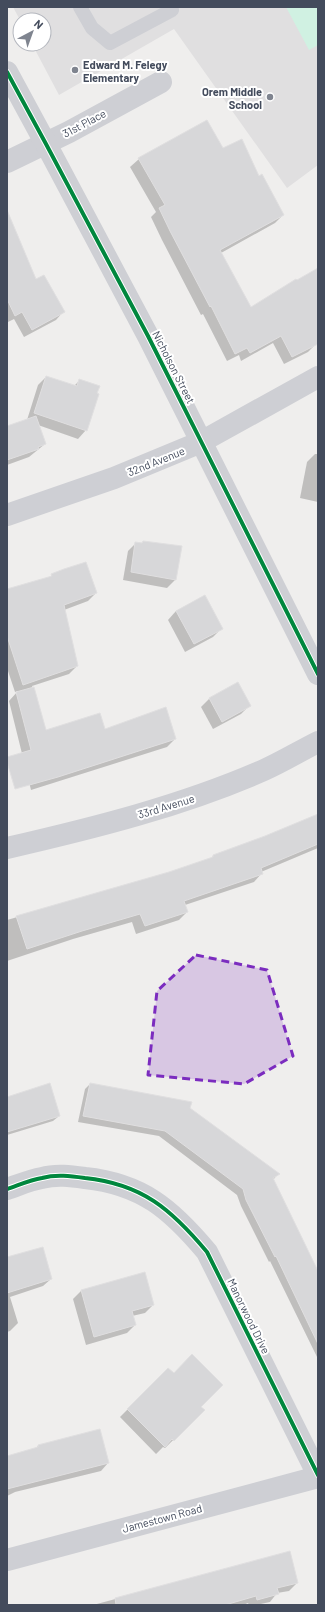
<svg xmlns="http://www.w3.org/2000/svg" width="325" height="1612" font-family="Barlow,sans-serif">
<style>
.education{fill:#e0dfe0}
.green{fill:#d0f1e2}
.shadow{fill:#0003}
.building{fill:#d7d7d9;stroke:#e0dfe0}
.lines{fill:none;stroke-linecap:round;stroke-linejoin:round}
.service{stroke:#cecfd4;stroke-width:14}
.minor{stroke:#cecfd4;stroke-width:22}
.tertiary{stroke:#cecfd4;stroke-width:22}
.cycleway-casing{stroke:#fff;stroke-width:6}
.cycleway{stroke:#00873e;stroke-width:4}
.marked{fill:#7b2cbf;fill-opacity:0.2;stroke:#7b2cbf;stroke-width:3;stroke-dasharray:8 5;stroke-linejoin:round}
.poi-dot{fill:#7f848f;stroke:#fff;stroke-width:1.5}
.labels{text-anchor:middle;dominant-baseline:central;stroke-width:4;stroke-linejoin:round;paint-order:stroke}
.poi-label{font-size:11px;font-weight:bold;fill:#434b5c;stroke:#fff;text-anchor:start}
.street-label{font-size:11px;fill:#434b5c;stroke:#fff}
</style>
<rect width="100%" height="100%" fill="#efeeed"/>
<polygon class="education" points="13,7 318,7 318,165 287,188 174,29 59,95 32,44 44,44 44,20 20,20"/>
<polygon class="green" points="286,7 318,7 318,45 309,50"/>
<g class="shadow">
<polygon points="222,150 258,177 283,215 275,223 221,253 250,309 318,269 316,344 308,352 284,364 273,343 241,361 239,355 227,361 203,314 201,315 162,240 151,217 156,212 130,167 139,159"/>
<polygon points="7,236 35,281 63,312 56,320 24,337 14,319 8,322 7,321"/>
<polygon points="46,377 74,386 79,381 96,394 86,430 78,439 38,425 45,444 29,457 7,465 7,427 27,420 38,385"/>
<polygon points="315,454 318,454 318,502 300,498 307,462"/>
<polygon points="136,543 175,580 167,588 123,580 128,551"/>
<polygon points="52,575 96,593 88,601 64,610 77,666 69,674 32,686 46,731 105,730 175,739 167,747 31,790 9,701 18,691 15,692 7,668 7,590 49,578"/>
<polygon points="204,596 221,629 213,637 185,652 168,620 176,611"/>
<polygon points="209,699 249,706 241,714 213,729 201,707"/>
<polygon points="318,818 318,848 261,872 262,873 254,882 185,905 187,912 179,920 136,934 132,922 73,939 7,961 7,920 170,873 211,859 213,856"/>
<polygon points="90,1084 189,1108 278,1174 273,1180 317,1270 318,1269 318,1359 270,1261 269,1262 241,1206 237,1195 159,1136 78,1122 85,1089"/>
<polygon points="7,1097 59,1116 53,1121 7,1135"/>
<polygon points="7,1259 51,1279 43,1286 10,1297 18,1323 10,1331 7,1332"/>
<polygon points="81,1291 153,1305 145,1313 132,1316 135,1325 127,1333 86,1345 73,1299"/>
<polygon points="168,1369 204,1410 165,1448 163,1447 156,1454 120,1417"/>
<polygon points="38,1446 108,1463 101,1471 15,1492 7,1496 7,1457 35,1449"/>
<polygon points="290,1552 297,1583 289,1591 277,1593 270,1602 256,1605 249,1605 248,1603 243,1605 93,1605"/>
</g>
<g class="building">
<polygon points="207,120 223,148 242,139 259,176 262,174 284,215 220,250 251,307 296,279 297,280 318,268 318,344 292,357 281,336 250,353 247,348 235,354 211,306 210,307 170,231 159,208 165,205 138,158"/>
<polygon points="7,210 36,279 44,275 65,312 32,330 22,312 15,316 7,299"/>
<polygon points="46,376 77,386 79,379 100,386 97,393 99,394 87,431 34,413"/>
<polygon points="36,416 46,444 38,447 39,449 7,460 7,426"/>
<polygon points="143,541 182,546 176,580 131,572 135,542 142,543"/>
<polygon points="86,562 97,593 64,605 78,666 23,685 7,636 7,589 52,576 51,574 64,569"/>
<polygon points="205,595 223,629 194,644 176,611"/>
<polygon points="238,682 251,706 222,722 209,698"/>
<polygon points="34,687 46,730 100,713 105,729 166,707 176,739 58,777 15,789 7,762 7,757 31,750 16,692"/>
<polygon points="318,814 318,844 261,868 263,874 184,901 188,912 145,926 140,914 82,931 27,949 16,916 169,872 213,857 213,855 265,836"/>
<polygon points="50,1083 60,1116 7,1132 7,1097"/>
<polygon points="90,1083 192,1102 190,1108 280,1174 273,1178 318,1271 318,1344 276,1256 275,1257 246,1200 243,1189 165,1131 83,1116"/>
<polygon points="43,1247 52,1279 7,1293 7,1257"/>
<polygon points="145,1272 154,1305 132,1311 136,1325 94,1337 81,1290"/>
<polygon points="192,1354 223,1385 201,1407 205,1410 174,1441 172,1439 165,1447 127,1409 168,1368 174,1373"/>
<polygon points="100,1429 109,1463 7,1489 7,1456 38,1447 38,1445"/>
<polygon points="290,1551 298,1583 277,1588 279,1594 257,1600 256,1596 225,1605 116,1605 115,1598"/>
</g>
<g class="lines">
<polyline class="service" points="80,7 92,28 110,43 172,10 170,7"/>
<g class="minor">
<polyline points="7,162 69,132 161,82"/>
<polyline points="7,515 114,478 201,442 318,377"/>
<path d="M7 848C94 828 182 806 264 770 282 762 300 751 318 742"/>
<path d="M7 1189C19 1185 30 1180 42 1178 56 1174 71 1176 85 1178 142 1184 171 1209 207 1252L318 1475"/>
<polyline points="7,1560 318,1477"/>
</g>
<polyline class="tertiary" points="7,72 46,144 148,336 318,674"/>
<g class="cycleway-casing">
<g id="cycleway">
<polyline points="7,72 46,144 148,336 318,674"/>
<path d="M7 1189C19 1185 30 1180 42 1178 56 1174 71 1176 85 1178 142 1184 171 1209 207 1252L318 1475"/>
</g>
</g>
<use href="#cycleway" class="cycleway"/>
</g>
<path class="marked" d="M196 955 267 970 293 1056 244 1084 148 1075 157 991Z"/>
<g class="poi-dot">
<circle cx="75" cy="70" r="4"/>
<circle cx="270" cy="97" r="4"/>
</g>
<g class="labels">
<g class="poi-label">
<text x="83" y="64">Edward M. Felegy<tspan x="83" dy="13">Elementary</tspan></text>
<text x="262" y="91" text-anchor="end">Orem Middle<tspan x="262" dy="13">School</tspan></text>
</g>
<g class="street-label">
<text transform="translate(84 123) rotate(-28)">31st Place</text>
<text transform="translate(174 367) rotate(63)">Nicholson Street</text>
<text transform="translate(156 461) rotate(-22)">32nd Avenue</text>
<text transform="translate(166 806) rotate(-17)">33rd Avenue</text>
<text transform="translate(249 1316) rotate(64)">Manorwood Drive</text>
<text transform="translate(162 1518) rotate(-15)">Jamestown Road</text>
</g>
</g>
<rect width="325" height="1612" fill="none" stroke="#434b5c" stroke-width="16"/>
<g transform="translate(32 32) rotate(41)"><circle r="19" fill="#ffffff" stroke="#b4b7be"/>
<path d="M0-3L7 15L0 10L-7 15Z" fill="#7f848f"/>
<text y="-6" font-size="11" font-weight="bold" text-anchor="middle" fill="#434b5c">N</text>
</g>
</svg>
